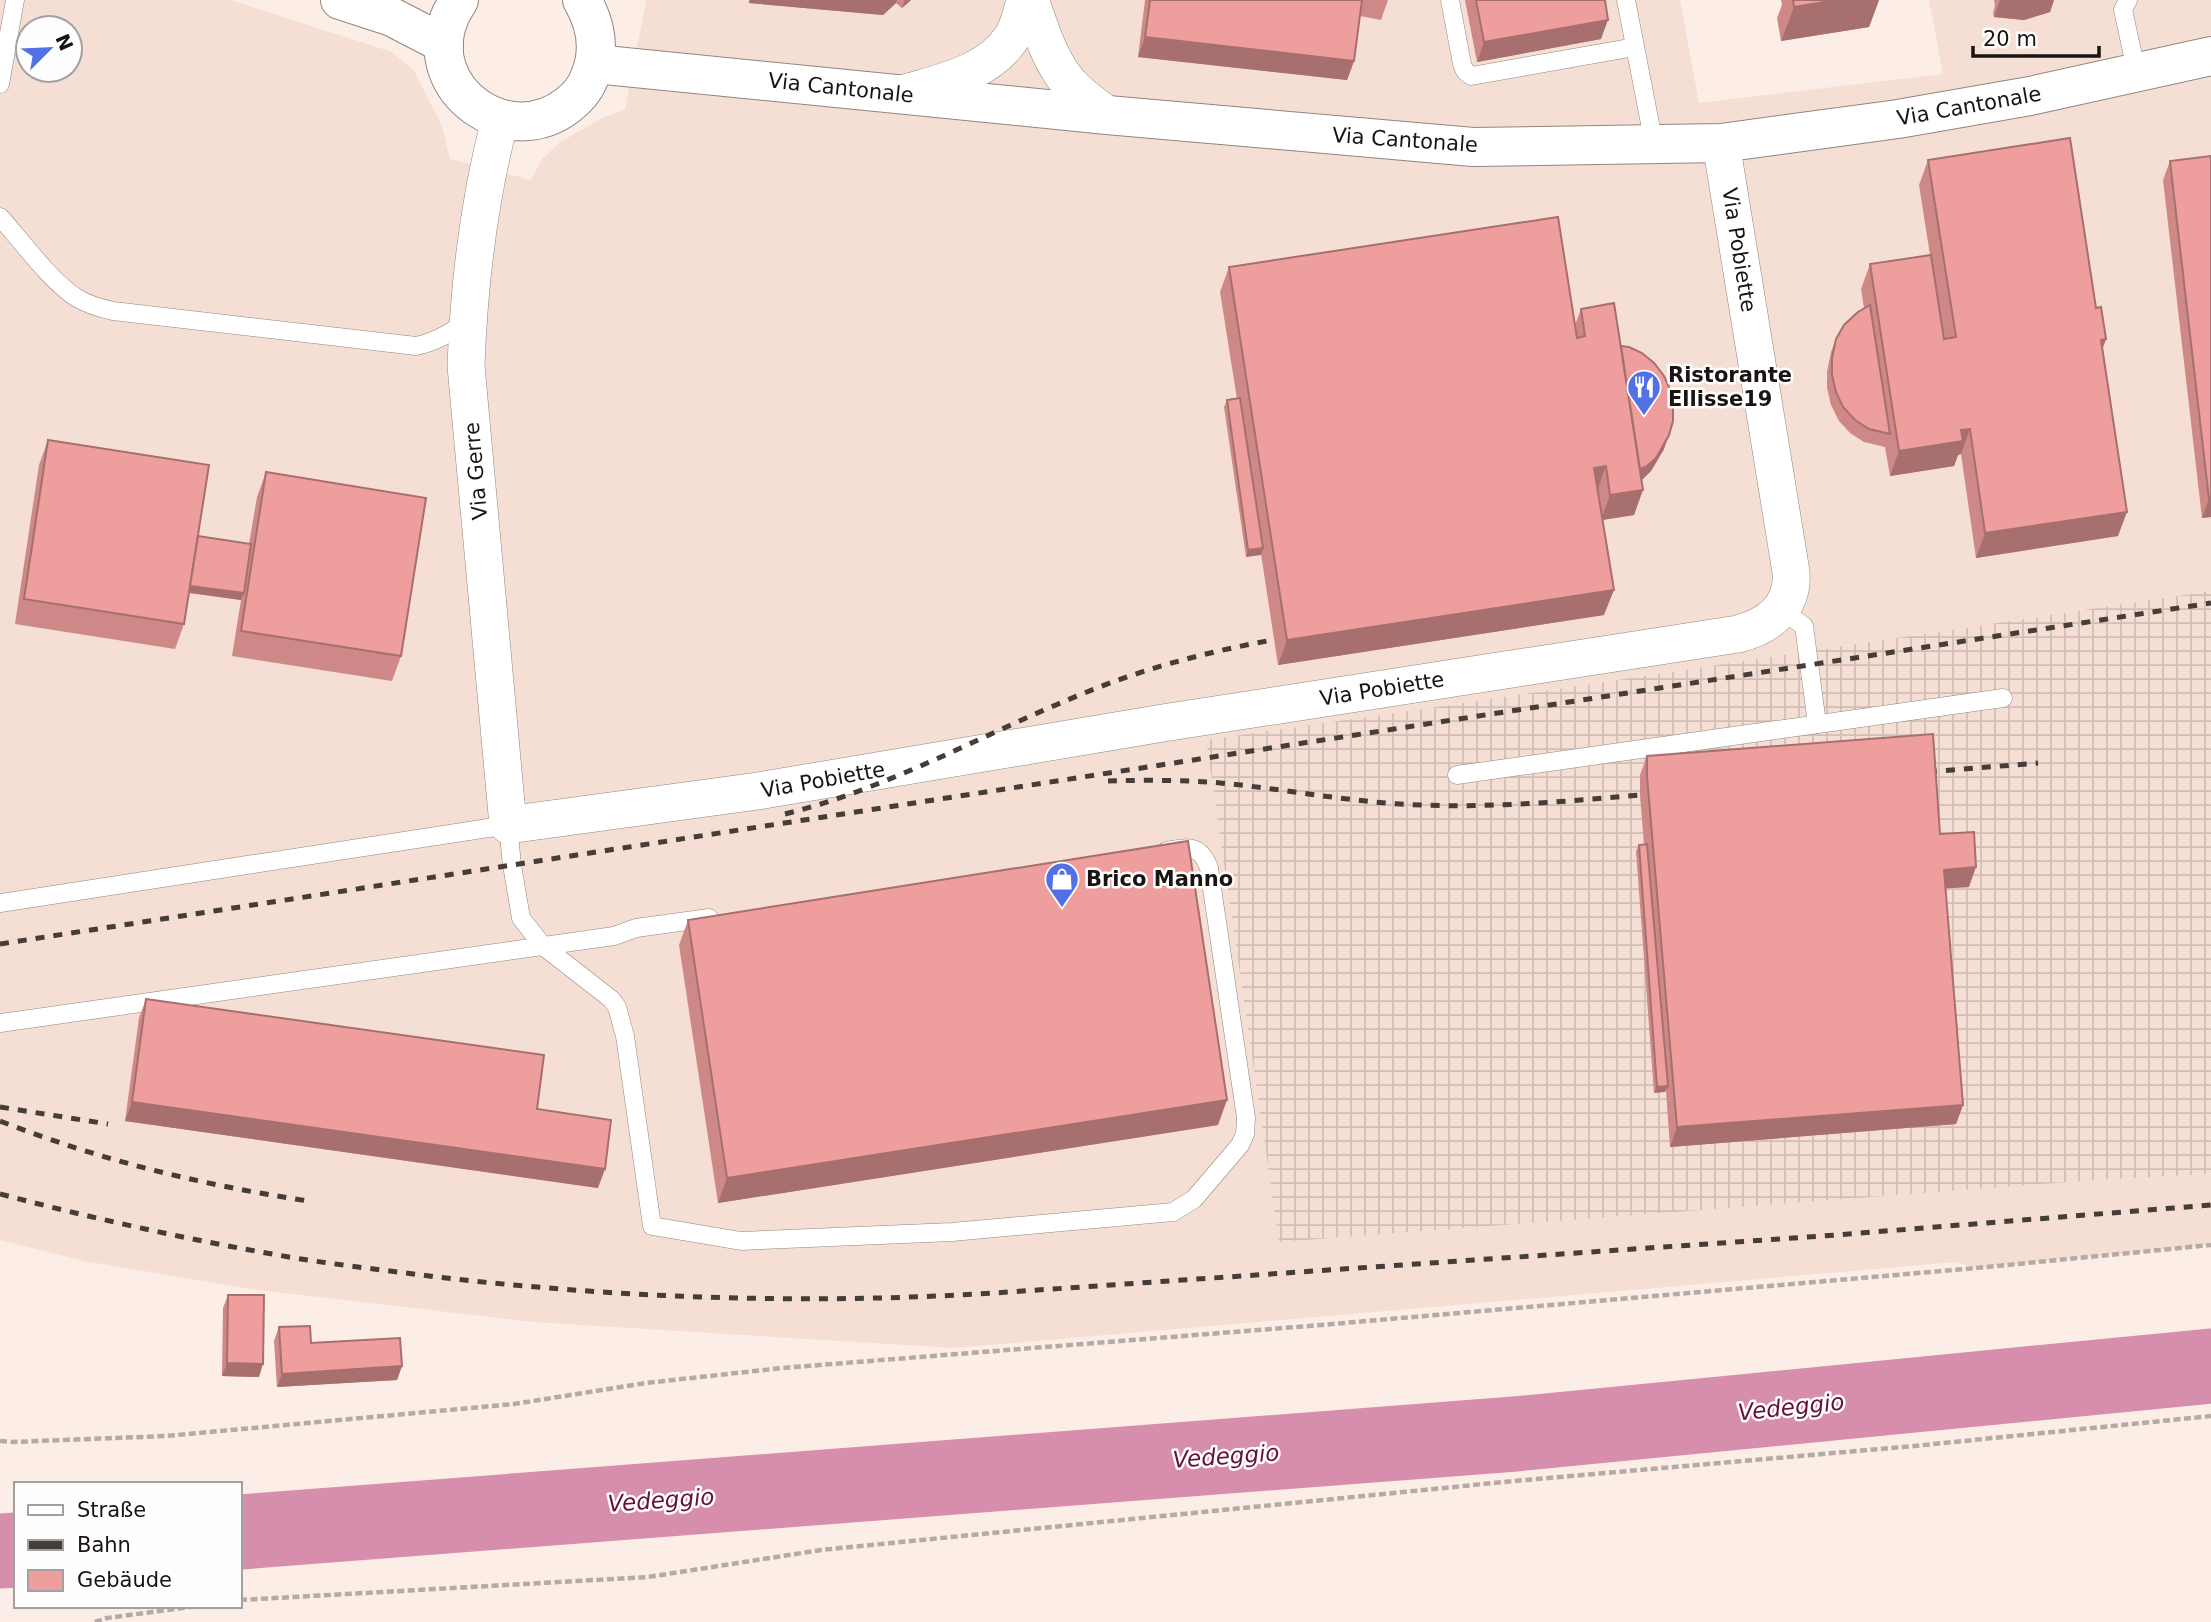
<svg xmlns="http://www.w3.org/2000/svg" width="2211" height="1622" font-family="'DejaVu Sans',sans-serif">
<style>
.built{fill:#f5dfd4;fill-rule:evenodd}
.industrial{fill:url(#industrial-grid)}
.lines{fill:none;stroke-linecap:round;stroke-linejoin:round}
.river{stroke:#d78ead;stroke-width:75}
.lane-casing{stroke:#92857e;stroke-width:19}
.street-casing{stroke:#92857e;stroke-width:38}
.secondary-casing{stroke:#92857e;stroke-width:40}
.path{stroke:#b6aaa4;stroke-width:4.5;stroke-dasharray:7 3.5;stroke-linecap:butt}
.lane{stroke:#fff;stroke-width:18}
.street{stroke:#fff;stroke-width:37}
.secondary{stroke:#fff;stroke-width:38}
.rail{stroke:#443d3a;stroke-width:5;stroke-dasharray:9 9;stroke-linecap:butt}
.wall{fill:#cd8887}
.shaded-wall{fill:#a76f6e}
.building{fill:#ee9e9d;stroke:#a76f6e;stroke-width:2}
.labels{text-anchor:middle;dominant-baseline:central;stroke-width:5;stroke-linejoin:round;paint-order:stroke}
.street-label{font-size:21px;fill:#191412;stroke:#fefefe}
.poi-label{font-size:21px;font-weight:bold;fill:#191412;stroke:#fefefe;text-anchor:start}
.water-label{font-size:23px;font-style:italic;fill:#66103f;stroke:#fefefe}
</style>
<defs>
<pattern id="industrial-grid" width="8" height="8" patternUnits="userSpaceOnUse" patternTransform="scale(1.75)"><rect width="8" height="8" fill="#f5dfd4"/><path d="M0 4h8M4 0v8" fill="none" stroke="#d1beb5"/></pattern>
</defs>
<rect width="100%" height="100%" fill="#fcede6"/>
<path class="built" d="M0 0H230L392 52 414 71 442 126 450 159 531 180 542 159 559 143 604 117 625 110 646 0H1680L1699 103 1943 74 1929 0H2211V591L1423 709 2095 1180 2211 1174V1245L1976 1268 1957 1262 954 1348 533 1322 258 1290 84 1261 0 1240ZM28 28H70V70H28Z"/>
<polygon class="industrial" points="2211,591 2211,1174 2095,1180 1279,1242 1206,740 1423,709"/>
<g class="lines">
<g class="river">
<polyline points="240,1532 1515,1434 2211,1366"/>
<polyline points="0,1551 16,1550"/>
</g>
<g class="lane-casing">
<g id="lane">
<polyline points="1450,0 1462,64 1465,71 1471,76 1635,47"/>
<polyline points="1626,0 1654,144"/>
<polyline points="2128,0 2123,10 2137,74"/>
<polyline points="0,84 15,0"/>
<path d="M0 217C20 239 52 283 77 298 88 305 100 308 113 311L416 346C436 342 451 332 468 321"/>
<polyline points="1781,610 1804,626 1817,724"/>
<polyline points="1457,775 2003,698"/>
<path d="M0 903 508 825 512 865 521 918 543 946 611 999 617 1007 625 1036 652 1226 741 1241 952 1232 1173 1212 1194 1199 1240 1145 1245 1134 1246 1118 1209 868C1200 844 1189 847 1166 851"/>
<polyline points="0,1023 614,936 636,928 709,918"/>
</g>
</g>
<g class="street-casing">
<g id="street">
<path d="M1030 0C1039 24 1046 49 1060 71 1071 89 1090 102 1107 115"/>
<path d="M902 94C941 82 988 74 1012 37 1019 26 1022 12 1025 0"/>
<path d="M500 120C479 200 469 283 466 366L508 825 758 791 1163 723 1738 634C1769 626 1794 607 1791 572L1721 143"/>
</g>
</g>
<g class="secondary-casing">
<g id="secondary">
<polyline points="340,0 392,17 444,44"/>
<path d="M459 0C456 6 451 12 449 19 421 90 508 152 568 105 577 98 586 88 590 76 601 49 596 24 582 0"/>
<polyline points="595,64 1107,115 1473,147 1721,143 1898,119 2030,96 2211,56"/>
</g>
</g>
<g class="path">
<polyline points="0,1441 13,1442 166,1436 514,1404 646,1383 782,1368 1321,1325 1976,1268 2211,1245"/>
<polyline points="240,1600 648,1577 821,1550 1514,1481 1914,1446 2211,1416"/>
<polyline points="95,1622 107,1618 197,1606"/>
</g>
<use href="#lane" class="lane"/>
<use href="#street" class="street"/>
<use href="#secondary" class="secondary"/>
<g class="rail">
<polyline points="1928,772 2038,763"/>
<path d="M1108 781C1141 780 1176 780 1209 782 1273 787 1336 800 1400 804 1481 809 1560 802 1640 795"/>
<path d="M785 814C890 788 983 734 1082 694 1142 669 1203 653 1267 641"/>
<polyline points="0,944 2211,603"/>
<polyline points="0,1107 108,1124"/>
<path d="M0 1121C103 1161 198 1184 308 1201"/>
<path d="M0 1194C99 1220 199 1242 301 1259 346 1266 392 1271 437 1277 627 1299 818 1305 1009 1292L1823 1236 2211 1205"/>
</g>
</g>
<g class="wall">
<polygon points="749,0 911,0 902,8 896,3 883,15 749,3"/>
<polygon points="1145,0 1388,0 1381,20 1360,16 1354,61 1347,80 1138,57"/>
<polygon points="1465,0 1605,0 1601,39 1477,62"/>
<polygon points="1781,0 1879,0 1869,27 1781,41 1777,18 1782,5"/>
<polygon points="1994,0 2056,0 2054,0 2050,12 2024,20 1994,17 1993,13 1995,6"/>
<polygon points="1928,160 2096,308 2106,339 2102,349 2118,536 1976,558 1961,454 1958,455 1954,466 1890,476 1885,447 1864,442 1850,433 1839,421 1831,405 1827,388 1827,372 1831,352 1836,339 1864,308 1861,289 1870,264 1930,255 1919,185"/>
<polygon points="2170,161 2211,517 2202,518 2163,180"/>
<polygon points="1229,267 1575,325 1581,309 1621,346 1664,449 1651,471 1642,479 1634,515 1603,520 1604,615 1278,665 1261,554 1246,557 1224,407 1227,400 1237,399 1220,292"/>
<polygon points="48,440 198,536 249,544 257,497 266,472 401,656 392,681 232,656 241,600 189,593 184,624 175,649 15,624 39,465"/>
<polygon points="1647,756 1940,834 1969,887 1945,888 1963,1105 1956,1124 1670,1147 1666,1091 1654,1093 1636,851 1639,845 1644,844 1640,795 1640,775"/>
<polygon points="688,920 1218,1125 718,1203 679,945"/>
<polygon points="146,999 598,1188 125,1121 139,1018"/>
<polygon points="228,1295 259,1377 222,1376 223,1308"/>
<polygon points="279,1327 311,1343 402,1366 397,1380 277,1387 274,1341"/>
</g>
<g class="shaded-wall">
<polygon points="750,0 897,0 896,3 883,15 749,3"/>
<polygon points="905,0 911,0 902,8"/>
<polygon points="1837,0 1879,0 1869,27 1781,41 1794,7"/>
<polygon points="2000,0 2056,0 2054,0 2050,12 2024,20 1994,17"/>
<polygon points="1608,20 1601,39 1477,62 1484,42"/>
<polygon points="1145,37 1354,61 1347,80 1138,57"/>
<polygon points="2106,339 2097,364 2101,340"/>
<polygon points="1970,429 1961,454 1958,455 1954,466 1890,476 1899,451 1961,430"/>
<polygon points="1669,435 1664,449 1651,471 1643,479 1629,485 1634,472"/>
<polygon points="1606,466 1597,491 1594,468"/>
<polygon points="1643,490 1634,515 1601,520 1610,495"/>
<polygon points="2209,499 2211,499 2211,517 2202,518"/>
<polygon points="2127,512 2118,536 1976,558 1985,533"/>
<polygon points="1263,548 1261,555 1246,557 1248,550"/>
<polygon points="186,585 244,593 241,600 184,592"/>
<polygon points="1614,590 1604,615 1278,665 1287,640"/>
<polygon points="1976,867 1969,887 1937,889 1944,870"/>
<polygon points="1668,1086 1665,1092 1654,1093 1657,1087"/>
<polygon points="1227,1100 1218,1125 718,1203 727,1178"/>
<polygon points="132,1102 605,1169 598,1188 125,1121"/>
<polygon points="1963,1105 1956,1124 1670,1147 1677,1127"/>
<polygon points="227,1363 263,1364 259,1377 222,1376"/>
<polygon points="402,1366 397,1380 277,1387 282,1374"/>
</g>
<g class="building">
<polygon points="1150,0 1362,0 1354,61 1145,37"/>
<polygon points="1476,0 1605,0 1608,20 1484,42"/>
<polygon points="1793,0 1837,0 1794,7"/>
<polygon points="2070,138 2096,308 2101,307 2106,339 2101,340 2127,512 1985,533 1970,429 1961,430 1963,441 1899,451 1870,264 1931,255 1944,339 1956,337 1928,160"/>
<polygon points="2211,156 2211,499 2209,499 2170,161"/>
<polygon points="1558,217 1577,338 1585,336 1581,309 1614,303 1643,490 1610,495 1606,466 1594,468 1614,590 1287,640 1229,267"/>
<polygon points="1870,305 1890,434 1869,429 1855,420 1843,407 1836,392 1832,375 1832,358 1836,339 1844,325 1858,312"/>
<polygon points="1621,346 1629,347 1642,353 1654,363 1664,376 1671,391 1673,407 1673,421 1669,435 1656,458 1647,466 1640,469"/>
<polygon points="1240,398 1263,548 1248,550 1227,400"/>
<polygon points="48,440 209,465 184,624 24,599"/>
<polygon points="266,472 426,498 401,656 241,631"/>
<polygon points="198,536 251,544 244,593 190,586"/>
<polygon points="1933,734 1940,834 1974,832 1976,867 1944,870 1963,1105 1677,1127 1647,776 1647,756"/>
<polygon points="1188,841 1227,1100 727,1178 688,920"/>
<polygon points="1647,844 1668,1086 1657,1087 1639,845"/>
<polygon points="146,999 544,1055 537,1109 611,1120 605,1169 132,1102"/>
<polygon points="228,1295 264,1295 263,1364 227,1363"/>
<polygon points="310,1326 311,1343 400,1338 402,1366 282,1374 279,1327"/>
</g>
<defs>
<g id="restaurant-pin" transform="scale(1.75)"><path d="M0 17L-7.5 6A9.5 9.5 0 1 1 7.5 6Z" fill="#5371e6" stroke="#fefefe"/><path d="M-5-6h1v4h1v-4h1v4h1v-4h1v5L-1.5 .5V6h-2V.5L-5-1ZM5-6V6H3V1.5H1.5Q1.5-4 5-6Z" fill="#fff"/></g>
<g id="shop-pin" transform="scale(1.75)"><path d="M0 17L-7.5 6A9.5 9.5 0 1 1 7.5 6Z" fill="#5371e6" stroke="#fefefe"/><path d="M-5-2.5h2.3a2.7 3.5 0 0 1 5.4 0H5L5.5 6h-11ZM-1.5-2.5h3a1.5 2.3 0 0 0-3 0Z" fill="#fff"/></g>
</defs>
<g fill-rule="evenodd">
<use href="#restaurant-pin" x="1644" y="387"/>
<use href="#shop-pin" x="1062" y="879"/>
</g>
<g class="labels">
<g class="street-label">
<text transform="translate(841 88) rotate(6)">Via Cantonale</text>
<text transform="translate(1969 106) rotate(-10)">Via Cantonale</text>
<text transform="translate(1405 140) rotate(4)">Via Cantonale</text>
<text transform="translate(1739 250) rotate(81)">Via Pobiette</text>
<text transform="translate(476 471) rotate(-95)">Via Gerre</text>
<text transform="translate(1382 689) rotate(-9)">Via Pobiette</text>
<text transform="translate(823 780) rotate(-10)">Via Pobiette</text>
</g>
<g class="poi-label">
<text x="1668" y="375">Ristorante<tspan x="1668" dy="24">Ellisse19</tspan></text>
<text x="1086" y="879">Brico Manno</text>
</g>
<g class="water-label">
<text transform="translate(1791 1407) rotate(-6)">Vedeggio</text>
<text transform="translate(1226 1456) rotate(-4)">Vedeggio</text>
<text transform="translate(661 1500) rotate(-4)">Vedeggio</text>
</g>
</g>
<rect x="14" y="1482" width="228" height="126" fill="#fefefe" stroke="#a2a0a0" stroke-width="2"/>
<rect x="28" y="1505" width="35" height="10" fill="#ffffff" stroke="#a2a0a0" stroke-width="2"/>
<text x="77" y="1517" font-size="21" fill="#191412">Straße</text>
<rect x="28" y="1540" width="35" height="10" fill="#443d3a" stroke="#a2a0a0" stroke-width="2"/>
<text x="77" y="1552" font-size="21" fill="#191412">Bahn</text>
<rect x="28" y="1570" width="35" height="21" fill="#ee9e9d" stroke="#a2a0a0" stroke-width="2"/>
<text x="77" y="1587" font-size="21" fill="#191412">Gebäude</text>
<g transform="translate(49 49) rotate(66)"><circle r="33" fill="#fefefe" stroke="#a2a0a0" stroke-width="2"/>
<path d="M0-5L12 26L0 18L-12 26Z" fill="#5371e6"/>
<text y="-10" font-size="19" font-weight="bold" text-anchor="middle" fill="#191412">N</text>
</g>
<path d="M1973 46v10h126v-10" fill="none" stroke="#191412" stroke-width="3.5"/>
<text x="1983" y="46" font-size="21" fill="#191412" stroke="#fefefe" stroke-width="5" paint-order="stroke">20 m</text>
</svg>
